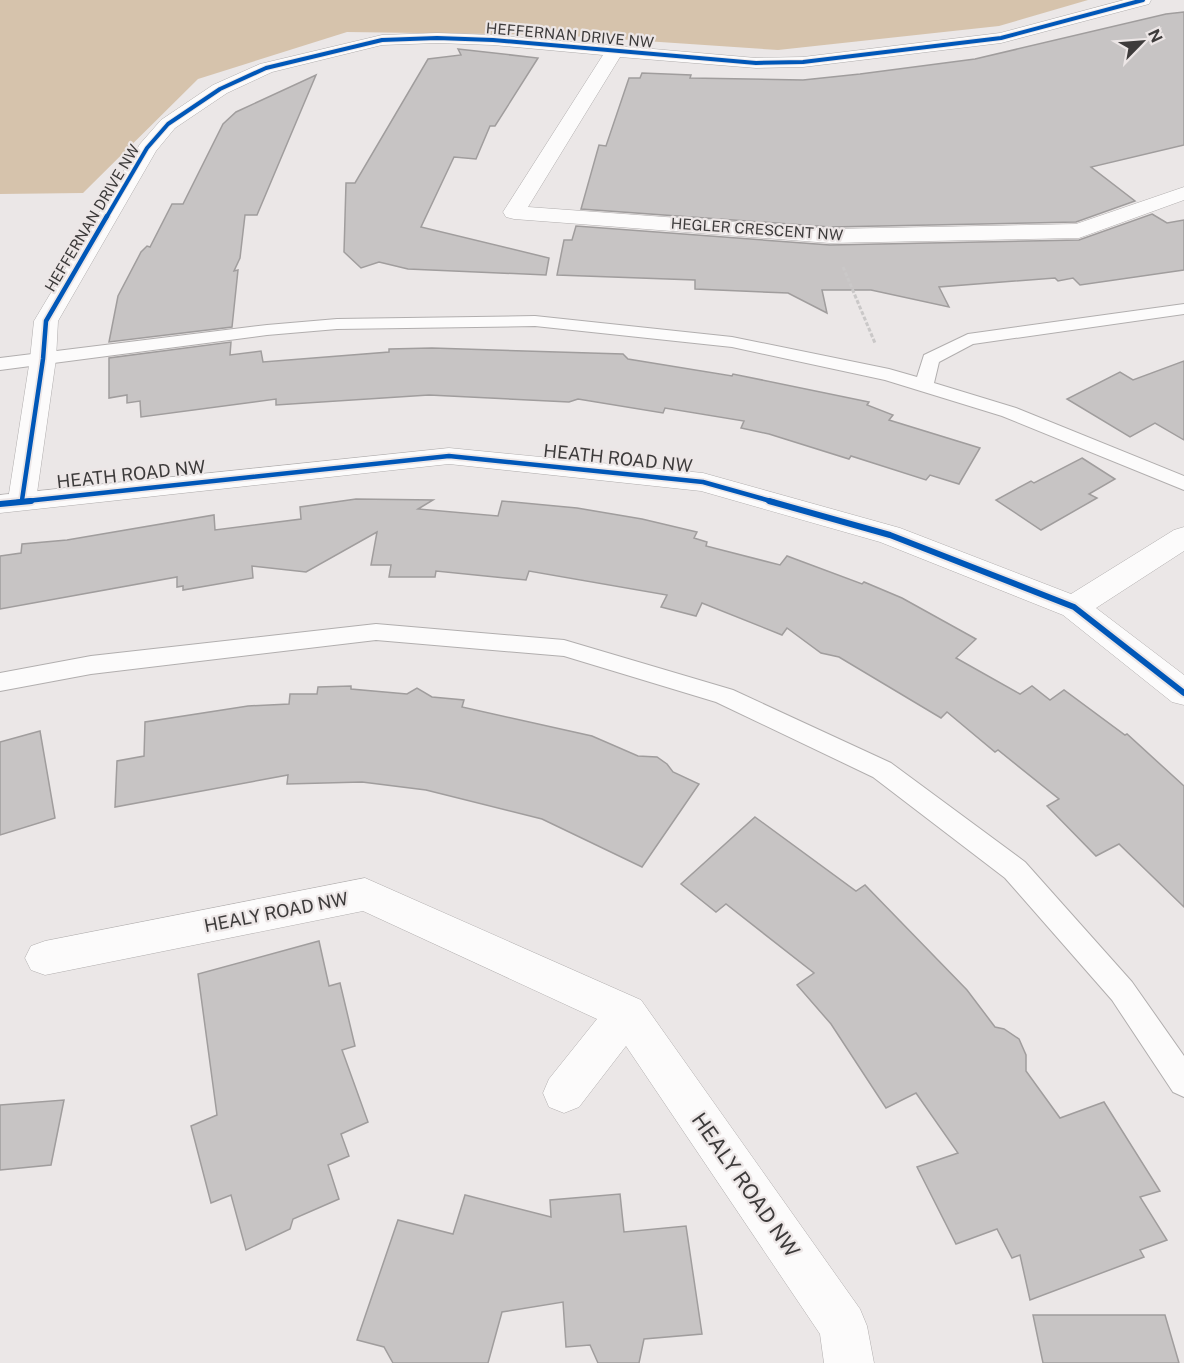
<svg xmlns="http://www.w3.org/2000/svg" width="1184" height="1363" font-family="'Public Sans',sans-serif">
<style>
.forest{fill:#d6c3ac}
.building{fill:#c7c4c4;stroke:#a09d9d;stroke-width:1.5}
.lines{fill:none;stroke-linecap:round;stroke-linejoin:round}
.lane-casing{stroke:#b1aeae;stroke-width:2}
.street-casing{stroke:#b1aeae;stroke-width:1}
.secondary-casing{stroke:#b1aeae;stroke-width:1}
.path{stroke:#cac8c8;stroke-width:3;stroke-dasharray:4 2;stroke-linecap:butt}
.lane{fill:#fcfbfb;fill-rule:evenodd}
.street{fill:#fcfbfb;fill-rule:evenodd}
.secondary{fill:#fcfbfb;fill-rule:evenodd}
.cycleway-far2-casing{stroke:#ece6e6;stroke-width:6}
.cycleway-far1-casing{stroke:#ece6e6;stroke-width:8}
.cycleway-casing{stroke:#ece6e6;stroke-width:10}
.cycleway-far2{stroke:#0057b8;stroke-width:4}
.cycleway-far1{stroke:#0057b8;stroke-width:4.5}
.cycleway{stroke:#0057b8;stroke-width:6}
.labels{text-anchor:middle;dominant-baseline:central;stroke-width:4.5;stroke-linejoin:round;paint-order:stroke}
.far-street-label{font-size:15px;fill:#3d3b3b;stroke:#ece6e6}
.street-label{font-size:18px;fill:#3d3b3b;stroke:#ece6e6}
.near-street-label{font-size:21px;fill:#3d3b3b;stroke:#ece6e6}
</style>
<rect width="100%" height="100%" fill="#ebe7e7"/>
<polygon class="forest" points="0,0 1088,0 999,26 778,50 556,35 347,32 198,79 83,193 0,194"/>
<g class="building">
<polygon points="1184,12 1184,145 1091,167 1135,201 1076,222 830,227 581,209 599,145 606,146 629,78 640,78 642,73 691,75 690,78 803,80 860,74 975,59 1166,14"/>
<polygon points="458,49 538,58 495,126 490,126 476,159 454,157 421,227 549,258 546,275 408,269 379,262 361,268 344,252 346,183 355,183 428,59 461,55"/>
<polygon points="316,75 257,215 245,215 240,258 234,271 238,270 232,327 109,342 118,296 141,252 147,246 150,247 172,204 183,204 223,124 236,112"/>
<polygon points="1152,214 1167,223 1184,220 1184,270 1080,285 1073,278 1058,281 1055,278 939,287 949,307 871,290 822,290 827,313 788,293 695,289 695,280 557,275 564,240 572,240 576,226 830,245 1079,240"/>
<polygon points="231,342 230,355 261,351 263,362 389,352 389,349 432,348 623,354 628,359 732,376 733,374 869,402 867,405 893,415 889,420 980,448 959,484 930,475 926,480 851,456 849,459 769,434 741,428 744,421 665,408 663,413 578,399 569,402 429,395 276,405 276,399 141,417 140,401 127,403 127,395 109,398 109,358"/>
<polygon points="1184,361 1184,440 1155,423 1130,437 1067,399 1120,372 1133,380"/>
<polygon points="1082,458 1115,479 1089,494 1097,498 1041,530 996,500 1031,481 1034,483"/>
<polygon points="356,499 433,500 418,509 498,516 502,501 577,508 642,519 697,532 694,538 707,542 706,546 780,565 787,556 862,584 864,582 902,598 976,639 956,658 1020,694 1032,686 1050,700 1064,690 1125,735 1127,734 1184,786 1184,907 1119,844 1096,856 1047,806 1059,799 998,750 995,752 947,712 941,718 839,657 821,653 787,628 782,635 702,603 696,616 661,607 667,595 529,571 526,580 436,571 435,577 389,577 391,565 371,565 377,532 306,572 252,566 253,578 183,590 183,586 177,587 177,577 0,609 0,556 21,553 22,544 67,540 214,515 215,530 301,519 300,507"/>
<polygon points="351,686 351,689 407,694 417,688 432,697 464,700 462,707 592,736 638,756 657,757 667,764 673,772 699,784 642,867 542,819 426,790 362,782 287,784 288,775 115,807 117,761 144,756 145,722 248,706 289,704 290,694 317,694 318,687"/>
<polygon points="40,731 55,818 0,835 0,742"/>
<polygon points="755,817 856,891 865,885 967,990 995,1027 1004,1029 1019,1039 1026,1055 1026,1071 1060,1118 1104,1102 1160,1191 1140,1197 1167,1240 1140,1250 1144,1257 1030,1300 1020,1255 1012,1258 997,1229 956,1244 917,1167 958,1153 916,1093 886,1108 831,1024 797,985 814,973 726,904 716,912 681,884"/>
<polygon points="319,941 329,986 340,983 355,1046 342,1050 368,1122 341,1134 349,1156 328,1165 339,1199 293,1219 290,1229 246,1250 231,1195 211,1203 191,1126 217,1115 198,974"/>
<polygon points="64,1100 51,1165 0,1170 0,1105"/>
<polygon points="620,1194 624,1232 686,1226 702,1334 644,1339 639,1363 598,1363 590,1345 566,1347 563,1302 502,1312 488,1363 393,1363 384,1347 357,1340 398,1220 453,1234 465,1195 551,1217 550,1200"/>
<polygon points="1033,1315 1165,1315 1179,1363 1043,1363"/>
</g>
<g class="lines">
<g class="lane-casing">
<g id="lane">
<polygon points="1184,304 1184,314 973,344 939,362 934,383 1016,408 1184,476 1184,490 1002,416 885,380 732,347 535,326 337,329 267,335 0,370 0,358 267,325 337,319 535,316 732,337 889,369 917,377 924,355 968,334"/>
<polygon points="376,624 564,640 733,690 891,763 1025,862 1132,982 1184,1056 1184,1097 1173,1092 1112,1000 1005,878 873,777 716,702 564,656 376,640 91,674 0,691 0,673 91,656"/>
</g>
</g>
<g class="street-casing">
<g id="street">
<polygon points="1124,0 1151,0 1149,4 1001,43 803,67 756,68 620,57 528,207 830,229 1076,224 1184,187 1184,200 1079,238 830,243 514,219 506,217 503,212 603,55 493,45 437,43 382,45 272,72 227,93 175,128 156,151 58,321 56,359 36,500 32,506 22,509 12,506 8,500 30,359 34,321 140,144 161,120 213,85 260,64 382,35 437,33 493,35 756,58 803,57 1000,33"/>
<polygon points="365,878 641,1000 860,1309 867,1326 874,1363 824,1363 820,1334 626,1046 579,1107 564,1113 549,1107 543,1093 549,1079 597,1019 363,911 45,975 31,970 25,958 31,946 45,941"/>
</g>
</g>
<g class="secondary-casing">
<polygon id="secondary" points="449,448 703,473 900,528 1071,594 1174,530 1184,527 1184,551 1096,608 1184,675 1184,705 1172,702 1063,615 880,542 701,491 449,464 0,513 0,495"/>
</g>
<polyline class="path" points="843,267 875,343"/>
<use href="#lane" class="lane"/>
<use href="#street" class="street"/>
<use href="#secondary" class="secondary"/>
<g class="cycleway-far2-casing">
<polyline id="cycleway-far2" points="106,218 147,148 168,124 220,89 266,68 382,40 437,38 493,40 756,63 803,62 1001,38 1143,0"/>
</g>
<g class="cycleway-far1-casing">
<g id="cycleway-far1">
<polyline points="22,500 43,359 46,321 107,216"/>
<polyline points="17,502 449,456 703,482 774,502"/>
</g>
</g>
<g class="cycleway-casing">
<g id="cycleway">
<polyline points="769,501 890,535 1074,607 1184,693"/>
<polyline points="0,504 31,501"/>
</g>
</g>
<use href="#cycleway-far2" class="cycleway-far2"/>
<use href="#cycleway-far1" class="cycleway-far1"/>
<use href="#cycleway" class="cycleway"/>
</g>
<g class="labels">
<g class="far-street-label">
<text transform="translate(570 35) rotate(5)">HEFFERNAN DRIVE NW</text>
<text transform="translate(92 218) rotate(-59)">HEFFERNAN DRIVE NW</text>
<text transform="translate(757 229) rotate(4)">HEGLER CRESCENT NW</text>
</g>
<g class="street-label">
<text transform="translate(618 458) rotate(6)">HEATH ROAD NW</text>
<text transform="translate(131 474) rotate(-6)">HEATH ROAD NW</text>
<text transform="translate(276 912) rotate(-11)">HEALY ROAD NW</text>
</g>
<g class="near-street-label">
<text transform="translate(746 1185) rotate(55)">HEALY ROAD NW</text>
</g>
</g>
<g transform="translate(1142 42) rotate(65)" stroke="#ece6e6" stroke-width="4.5" paint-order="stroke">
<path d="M0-4.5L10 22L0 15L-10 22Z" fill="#3d3b3b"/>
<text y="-9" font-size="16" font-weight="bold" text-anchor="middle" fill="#3d3b3b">N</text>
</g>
</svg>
